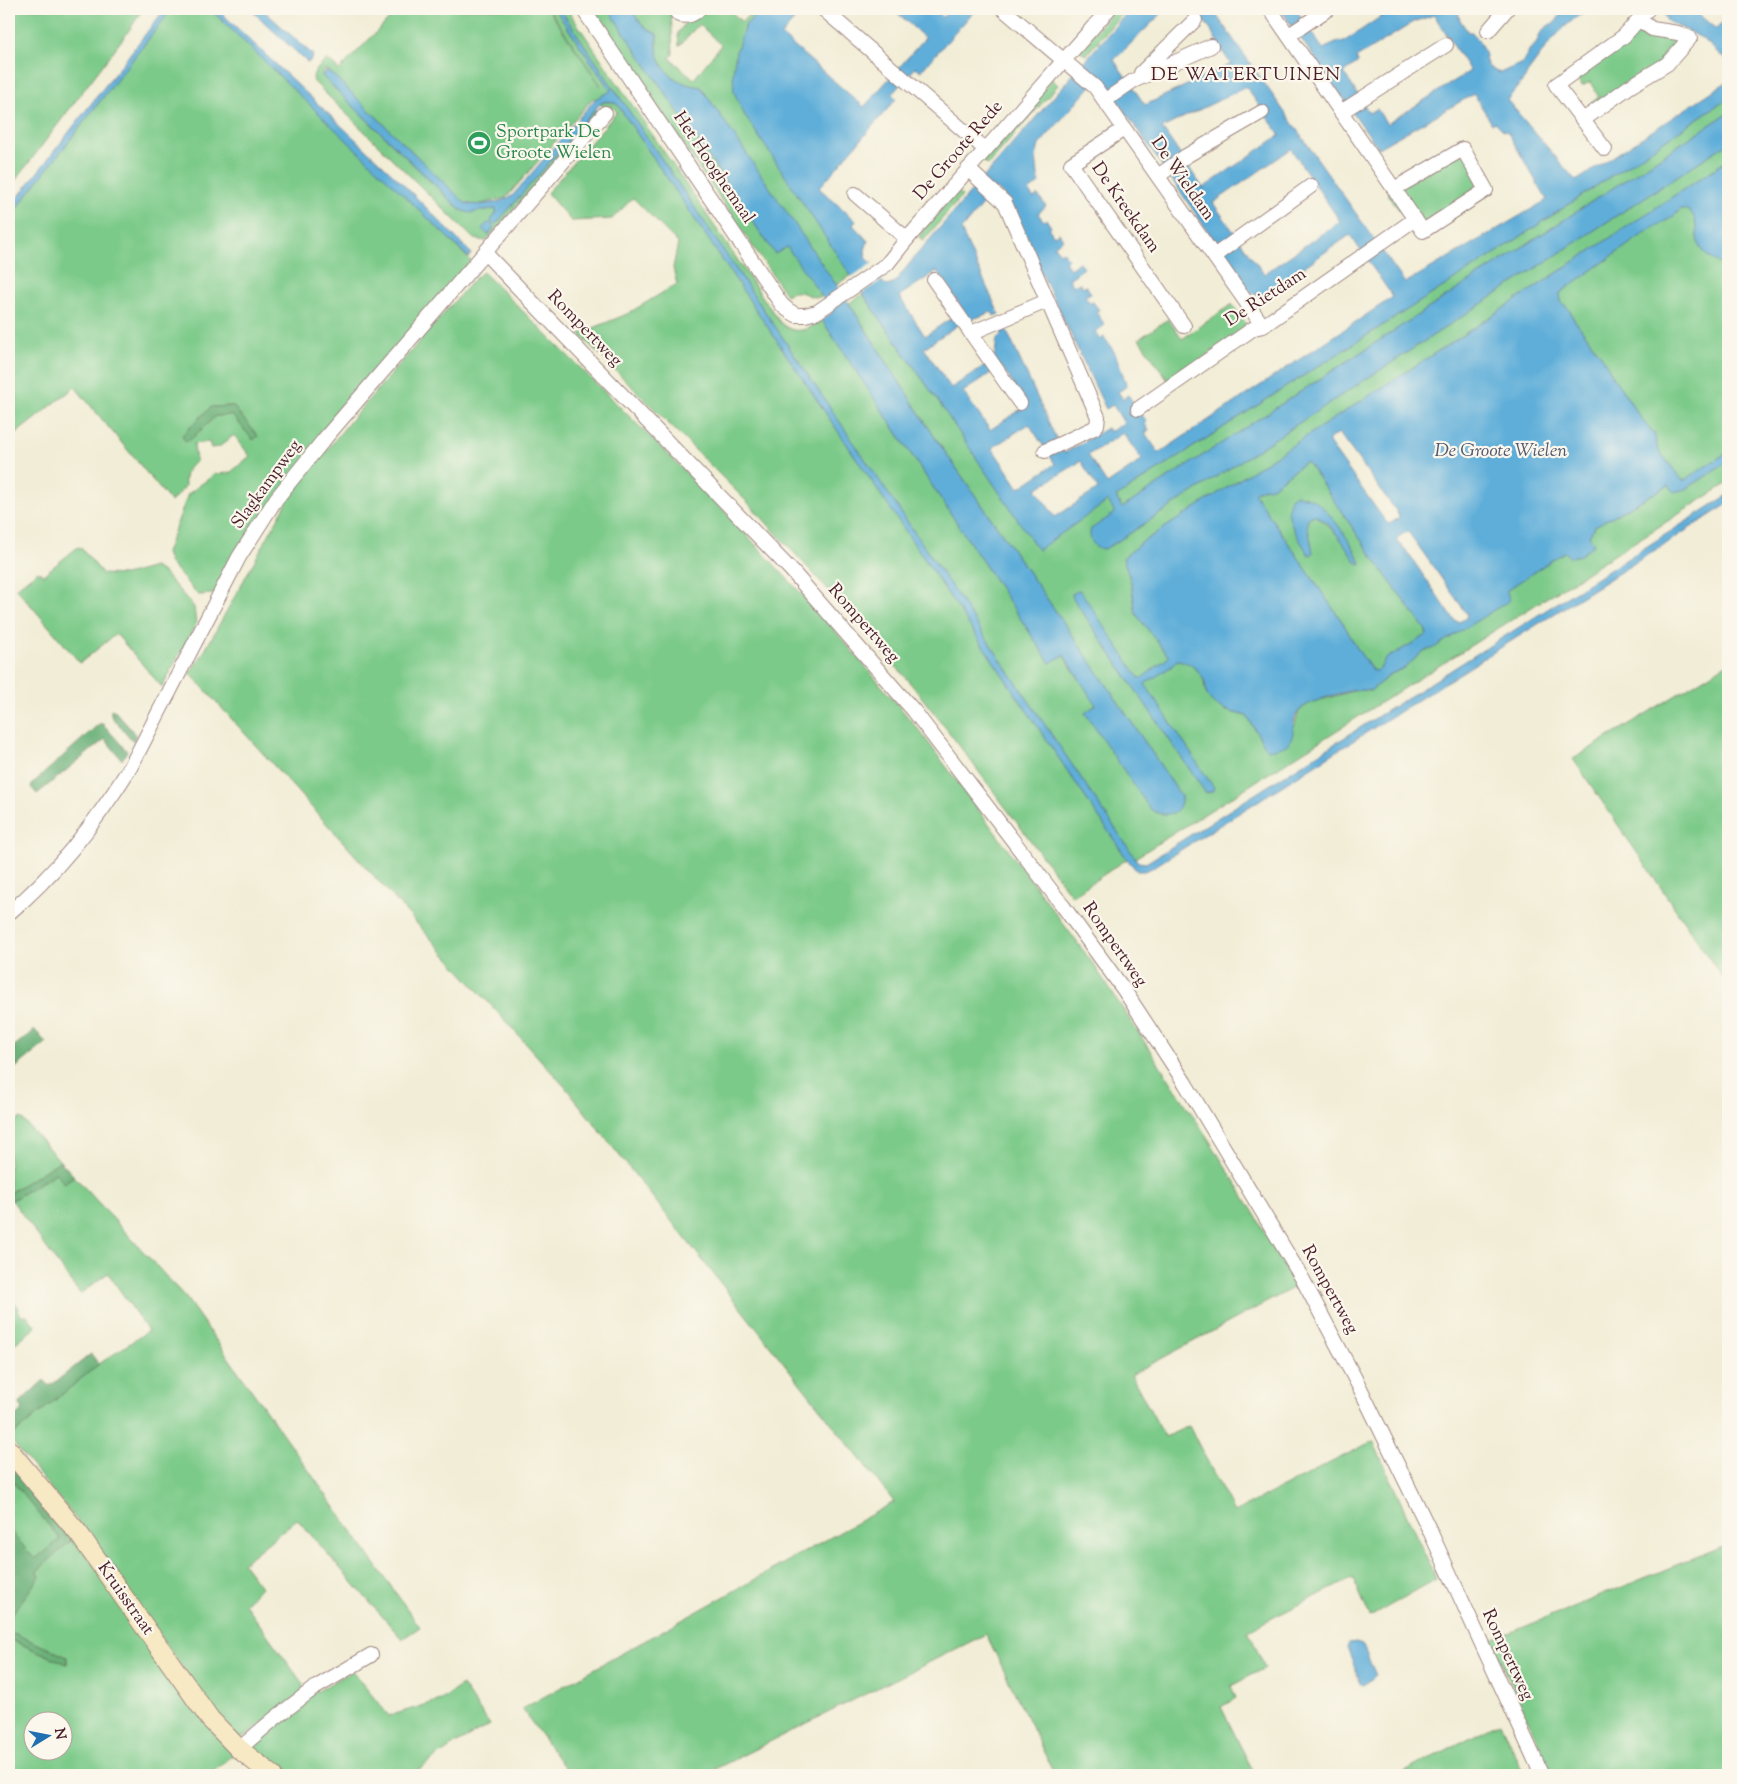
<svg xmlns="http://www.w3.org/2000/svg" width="1737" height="1784" font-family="'Sorts Mill Goudy',serif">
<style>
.green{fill:#7cca89;stroke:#63745a;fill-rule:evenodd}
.forest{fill:#65ae75;stroke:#586650}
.water{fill:#5eaed9;stroke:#546682;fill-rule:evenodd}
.pier{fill:#f2edd6}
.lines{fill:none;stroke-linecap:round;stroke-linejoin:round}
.street-casing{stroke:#9e8680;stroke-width:16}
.secondary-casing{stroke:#9e8680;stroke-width:21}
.street{stroke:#fff;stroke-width:14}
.secondary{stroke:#f6e9c3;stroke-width:19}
.labels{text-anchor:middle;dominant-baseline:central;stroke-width:4.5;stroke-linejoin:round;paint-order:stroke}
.leisure-label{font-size:18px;fill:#27864d;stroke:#fbf7ec;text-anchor:start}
.street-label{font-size:18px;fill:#4a1f2b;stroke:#fbf7ec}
.neighbourhood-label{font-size:19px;letter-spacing:1px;fill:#4a1f2b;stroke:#fbf7ec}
.water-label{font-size:19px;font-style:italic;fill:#525871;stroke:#fbf7ec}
</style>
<rect width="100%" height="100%" fill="#fbf7ec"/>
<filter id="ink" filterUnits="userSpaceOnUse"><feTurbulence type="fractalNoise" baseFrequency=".02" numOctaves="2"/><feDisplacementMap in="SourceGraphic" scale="10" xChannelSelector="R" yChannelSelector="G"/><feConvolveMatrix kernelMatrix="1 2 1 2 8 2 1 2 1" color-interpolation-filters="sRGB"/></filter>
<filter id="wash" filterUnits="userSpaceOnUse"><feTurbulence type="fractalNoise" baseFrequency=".0096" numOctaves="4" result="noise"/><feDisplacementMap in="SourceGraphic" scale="20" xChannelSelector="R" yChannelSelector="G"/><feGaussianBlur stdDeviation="1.12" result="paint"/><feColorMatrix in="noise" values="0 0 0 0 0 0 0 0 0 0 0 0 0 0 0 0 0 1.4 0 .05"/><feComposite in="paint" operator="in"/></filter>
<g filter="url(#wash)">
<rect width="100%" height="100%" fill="#f2edd6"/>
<g class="green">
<polygon points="9,9 143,9 130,29 9,189"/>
<path d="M172 9H210L395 185 471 261 338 418 214 594 199 595 195 592 169 562 166 553 188 494 215 474 230 473 250 456 234 435 219 447 211 448 209 442 194 444 196 462C186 468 184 476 185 487L171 502 75 387 9 439V218ZM233 406 258 436 253 440 232 415 216 416 182 435 211 407Z"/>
<path d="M399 9H548L601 86 549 9H555L610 90 611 92 595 99 593 98 506 198 477 205 465 203 328 70H324L322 76 460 210 480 211 492 209H496V214L491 220 493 221 482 229 488 235 494 223 496 224 595 110 597 113 486 241 474 239 314 82C310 72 321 66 327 59L339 70Z"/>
<path d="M560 9H567L779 321C793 336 807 331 822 320L1050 663 1063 655 1097 705 1085 713 1172 813C1178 808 1182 805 1181 796L1102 678 934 436 849 303 863 294 942 407 1038 549 1108 501 1116 513 1115 543 1728 143V160L1460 337 1141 543 1123 558 1131 582 1136 614 1169 657 1142 678H1139L1072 594 1073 598 1205 792 1208 793 1214 788 1144 684 1172 666 1177 660 1187 661 1203 677 1206 694 1226 711 1247 716 1267 750 1294 727 1299 711 1309 703 1357 690 1370 691 1391 674 1406 667 1423 651 1432 649 1509 600 1507 590 1565 551 1570 557 1589 536 1595 526 1669 485 1686 489 1728 462V483L1135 858Z"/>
<path d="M591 9H608L775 254 787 246 823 296C809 302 803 285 786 295Z"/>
<path d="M631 9H671L673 54 670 58 694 79 721 45 699 24 679 46 678 33 687 21 705 9H728L742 22 754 9H759L745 26 744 114 851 275 836 285 701 87C671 84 654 65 657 35 644 28 638 21 631 9Z"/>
<polygon points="1115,9 1126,9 1086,55 1079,50"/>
<polygon points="1640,26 1680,37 1675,44 1675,49 1664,61 1596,107 1592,101 1599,97 1590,82 1582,86 1576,77"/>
<polygon points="1052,79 1058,85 988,165 982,160"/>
<polygon points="1728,98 1728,113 1122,508 1116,497 1292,383 1487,259"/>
<polygon points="605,102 613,102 617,104 1127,859 1072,896 952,736 916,690 860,624 750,505 579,334 627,314 677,284 673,268 678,243 633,198 612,219 571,221 547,193 617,112 612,107 603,107 600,104"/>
<polygon points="1468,149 1493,191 1421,239 1387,194"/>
<polygon points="956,190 962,196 923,241 919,237 929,220"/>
<path d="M1681 209C1702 210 1693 234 1700 247 1706 260 1721 259 1728 272V452L1683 481 1658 450 1654 433 1643 421 1612 375 1603 358 1573 318 1570 310 1561 302 1560 293 1649 230 1671 218Z"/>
<polygon points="483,272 713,499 825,619 919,730 1094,965 1211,1143 1257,1218 1295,1287 1131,1375 1165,1437 1189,1426 1234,1512 1373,1441 1436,1579 1370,1617 1353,1578 1248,1630 1265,1668 1231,1686 1236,1698 1221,1707 1255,1775 1055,1775 986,1634 703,1775 570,1775 522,1709 894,1502 566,1088 190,673 204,652 291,495 301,482 351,420 473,280"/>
<polygon points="1232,304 1248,327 1169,382 1139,339 1168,319 1182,339"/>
<path d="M1305 462 1308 463 1383 572 1425 629 1427 634 1425 636 1385 659 1380 669 1376 671 1372 670 1358 650 1343 623 1254 493 1261 489 1272 487ZM1296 495 1314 500 1344 535 1361 562C1351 551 1325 519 1314 515L1308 518 1307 524 1311 555 1308 554 1294 528Z"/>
<polygon points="78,547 81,548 103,574 125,575 154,567 163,572 194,607 196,624 162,687 116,634 80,663 16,588 38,571 43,575"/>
<polygon points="1728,663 1728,986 1573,759"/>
<polygon points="21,1118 60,1161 9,1193 9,1126"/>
<polygon points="56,1173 64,1183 74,1176 186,1298 420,1627 402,1639 297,1519 243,1563 261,1587 245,1604 303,1684 302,1694 242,1738 236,1736 219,1719 84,1529 9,1438 99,1364 148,1331 108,1273 80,1294 12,1200"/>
<polygon points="9,1295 19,1308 18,1311 22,1316 27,1315 36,1327 9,1348"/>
<polygon points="9,1477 60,1539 37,1558 34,1559 9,1530"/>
<path d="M74 1538 233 1755 209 1775H9V1639L67 1664V1657L9 1631V1618L40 1576 37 1571ZM32 1722H62V1752H32Z"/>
<polygon points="1728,1544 1728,1775 1553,1775 1492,1640"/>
<polygon points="352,1671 389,1716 441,1700 462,1685 490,1725 455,1744 411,1775 284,1775 250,1746 311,1695"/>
<polygon points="1500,1722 1524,1775 1398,1775"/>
</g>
<g class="forest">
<polygon points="233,406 258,436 253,440 232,415 216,416 190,440 185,441 182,435 211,407"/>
<polygon points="113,709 136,735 133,741 111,716 111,710"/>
<polygon points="99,724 103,724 127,751 122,760 105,739 37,794 31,787 33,783"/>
<polygon points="35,1030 46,1043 9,1073 9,1050"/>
<polygon points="60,1161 74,1176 64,1183 56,1173 9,1202 9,1193"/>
<polygon points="91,1354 99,1364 9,1438 9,1421 23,1409 19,1403 44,1380 50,1386"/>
<path d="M9 1459 74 1538 37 1571 40 1576 9 1618V1586C18 1575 12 1570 9 1560 6 1551 9 1539 9 1530L35 1559 60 1539 9 1477Z"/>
<polygon points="9,1631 67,1657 67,1664 9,1639"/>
</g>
<g class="water">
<polygon points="165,9 172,9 9,218 9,209"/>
<polygon points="210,9 217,9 402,183 471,253 469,258"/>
<polygon points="250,9 262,9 312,54 313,57 309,62 307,62"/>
<path d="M555 9H560L1138 862 1146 863 1728 495V504L1152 868 1144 871H1137L1127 859 617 104C612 101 605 100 600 104L496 224 494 223 492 226 494 228 488 235 482 229 487 223 490 224 492 221 491 220 496 214V209H492L469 213 461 210 322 76 326 71 334 76 465 203C476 207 504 203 513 195L595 99 611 91Z"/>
<path d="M608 9H631C638 21 644 28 657 34 654 65 671 84 701 87L848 302 934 436 1102 678 1181 796C1183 816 1163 818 1150 809L1085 713 1096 705 1064 655 1050 663 822 320 833 312 787 247 775 254Z"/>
<path d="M760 9H804L781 35 864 107 925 38 893 9H933L943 17 950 9H976L921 71 916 67 892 94 896 99 819 188 856 221 853 225 868 241 865 250 866 258 871 262 883 283 888 286 895 282 917 254 1130 9H1166L1114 60 1145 105 1231 64 1220 48 1210 28 1192 9H1212L1405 283 1547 200 1507 131H1504L1495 122 1492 124 1474 94 1378 148 1280 9H1299L1297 11 1323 49 1340 41 1342 43 1392 9H1460L1458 11 1460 20 1468 32H1472C1475 37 1480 42 1482 47 1489 63 1481 65 1500 73L1522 63 1530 49 1536 44 1541 32 1549 25 1556 22 1563 9H1589C1558 28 1548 45 1527 73L1525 78 1507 100 1576 181 1728 81V98L1487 259 1292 383 1116 497 1122 508 1728 113V143L1115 543 1104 549 1097 548C1092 542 1088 538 1091 529L1115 513 1108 501 1038 550 942 407 863 294 744 114 734 92 733 74 736 52 745 26ZM1434 15 1470 71 1387 124 1377 109 1369 113 1344 73 1358 62 1356 58 1414 22ZM1100 78 1103 80 1249 291C1267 304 1289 280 1302 271L1305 266 1350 235 1393 297 1159 453 1145 433 1149 431 1145 424 1147 422 1128 395 1123 399 1118 392 1127 386 1115 353 1104 337 1100 340 1095 332 1105 325 1096 312 1099 310 1093 302 1090 303 1085 296 1091 293 1086 286 1083 287 1080 283 1074 286 1069 279 1084 268 1079 262 1070 269 1065 262 1068 259 1063 251 1060 253 1054 246 1063 239 1059 233 1054 236 1049 229 1051 227 1046 219 1044 221 1038 214 1046 206 1038 195 1033 198 1029 191 1039 183 1036 157 1039 145 1097 79ZM1246 87 1280 135 1203 188 1162 128ZM1291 149 1340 221 1264 274 1213 203ZM996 188 1006 198 1106 409 1113 405 1124 423 1110 432 1107 428 1065 453 1055 436 1004 325 999 327 1002 334C993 340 998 348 994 356 988 367 962 380 951 388L924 348 959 324 992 312 994 316 999 314 961 230ZM937 271 963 310 925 336 899 296ZM1001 366 1027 405 990 430 963 392ZM1029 424 1055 464 1019 488 992 448ZM1123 433 1142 460 1107 484 1088 455ZM1081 461 1098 489 1055 517 1036 489Z"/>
<polygon points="1664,9 1692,9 1716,29 1728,17 1728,62 1702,38 1667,21 1665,16"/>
<path d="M1728 160V272C1721 260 1706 260 1700 247 1693 234 1702 210 1681 209L1671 218 1649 230 1560 293 1561 302 1570 310 1573 318 1603 358 1612 375 1643 421 1654 433 1658 450 1683 481 1728 452V462L1686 489 1674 492 1669 485 1595 526 1589 536 1594 544 1581 555 1570 557 1564 552 1507 590 1506 593 1510 600 1432 649 1423 651 1406 667 1391 674 1370 691C1366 690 1362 690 1358 690 1348 690 1306 702 1300 710 1284 727 1307 746 1267 750L1247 716C1234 713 1213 708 1207 695 1205 692 1206 687 1205 683 1201 671 1189 661 1177 660L1172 666 1145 684 1214 788 1212 792H1205L1073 598 1072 594 1080 590 1139 678H1142L1169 657 1136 614 1131 582 1123 558 1141 543 1460 337ZM1339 433 1397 512 1399 518 1389 524 1386 522 1329 443V439ZM1305 462 1308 463 1383 572 1425 629 1427 634 1425 636 1385 659 1380 669 1376 671 1372 670 1358 650 1343 623 1254 493 1261 489 1272 487ZM1406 532 1409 533 1467 614 1466 618 1459 622 1455 621 1405 549 1397 542V538Z"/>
<path d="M1296 495C1303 496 1309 497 1315 501 1330 511 1355 547 1361 564L1357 563C1347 549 1330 520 1314 515L1308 518 1307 524 1313 552 1311 555 1308 554C1298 536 1281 517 1292 496Z"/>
<polygon points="1356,1642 1362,1644 1376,1675 1364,1685 1361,1684 1347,1648 1349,1643"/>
</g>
<polygon class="pier" points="874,262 884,279 860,294 850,278"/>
</g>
<g filter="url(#ink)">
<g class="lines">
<g class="street-casing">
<g id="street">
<polyline points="583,9 782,305 788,310 796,315 805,315 817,312 887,264 907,239 1109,9"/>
<path d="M674 9 679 15C688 17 693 15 699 9"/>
<polyline points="823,9 985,149"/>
<polyline points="1003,9 1095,87 1263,326"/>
<polyline points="1270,9 1423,231 1486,190 1463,149 1394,189"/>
<polyline points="1488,31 1507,9"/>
<polyline points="1289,35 1328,9"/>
<polyline points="1141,73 1195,20"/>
<polyline points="1104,101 1133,81 1211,46"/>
<polyline points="1341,112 1446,45"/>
<polyline points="1583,120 1629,87 1667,64 1690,38 1678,33 1652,29 1640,20"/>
<polyline points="1124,129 1071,164 1184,326"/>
<polyline points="1605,149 1556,85 1624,36 1648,9"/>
<polyline points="968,169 1005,203 1098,417 1097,425 1094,428 1045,451"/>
<polyline points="1158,176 1186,156 1262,112"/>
<polyline points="855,194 907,239"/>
<polyline points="485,253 791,570 914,711 1063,906 1124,990 1185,1083 1302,1278 1361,1390 1430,1531 1542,1775"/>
<polyline points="1214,256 1311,186"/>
<polyline points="934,280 1020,403"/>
<polyline points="971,333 1047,301"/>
<polyline points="1138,409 1254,328 1263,326 1415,219"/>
<path d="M9 913C58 872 97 821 131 766L239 557 276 499 326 437 605 113"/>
<polyline points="239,1749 274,1719 313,1689 371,1655"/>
</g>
</g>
<g class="secondary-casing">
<polyline id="secondary" points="9,1450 79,1534 210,1719 239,1749 272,1775"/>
</g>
<use href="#street" class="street"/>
<use href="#secondary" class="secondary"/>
</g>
</g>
<defs>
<g id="stadium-disc" transform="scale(1.25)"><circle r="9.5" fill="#2e9e5b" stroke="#fbf7ec"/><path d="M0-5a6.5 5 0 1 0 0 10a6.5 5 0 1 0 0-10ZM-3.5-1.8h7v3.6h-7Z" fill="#fff"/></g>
</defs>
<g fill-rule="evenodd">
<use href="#stadium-disc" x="479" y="143"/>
</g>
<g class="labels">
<g class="leisure-label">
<text x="496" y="133">Sportpark De<tspan x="496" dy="21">Groote Wielen</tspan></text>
</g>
<g class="street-label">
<text transform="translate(959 151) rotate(-49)">De Groote Rede</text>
<text transform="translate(713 168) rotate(56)">Het Hooghemaal</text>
<text transform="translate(1182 179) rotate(55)">De Wieldam</text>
<text transform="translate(1125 208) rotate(55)">De Kreekdam</text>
<text transform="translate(1266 298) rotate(-33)">De Rietdam</text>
<text transform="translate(584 329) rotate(46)">Rompertweg</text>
<text transform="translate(267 485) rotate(-54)">Slagkampweg</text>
<text transform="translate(863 624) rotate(49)">Rompertweg</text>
<text transform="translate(1114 945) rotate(55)">Rompertweg</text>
<text transform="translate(1329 1290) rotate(61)">Rompertweg</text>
<text transform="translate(125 1599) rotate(55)">Kruisstraat</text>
<text transform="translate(1507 1655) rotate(65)">Rompertweg</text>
</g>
<g class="neighbourhood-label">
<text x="1246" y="75">DE WATERTUINEN</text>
</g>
<g class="water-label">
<text x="1501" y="451">De Groote Wielen</text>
</g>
</g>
<rect width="1737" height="1784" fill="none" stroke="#fbf7ec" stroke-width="30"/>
<g transform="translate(48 1736) rotate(80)"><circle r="24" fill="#fbf7ec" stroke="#b4a19f"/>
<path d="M0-4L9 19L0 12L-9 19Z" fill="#1f6fb2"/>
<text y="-8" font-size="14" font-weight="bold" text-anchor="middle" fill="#4a1f2b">N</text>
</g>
</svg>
